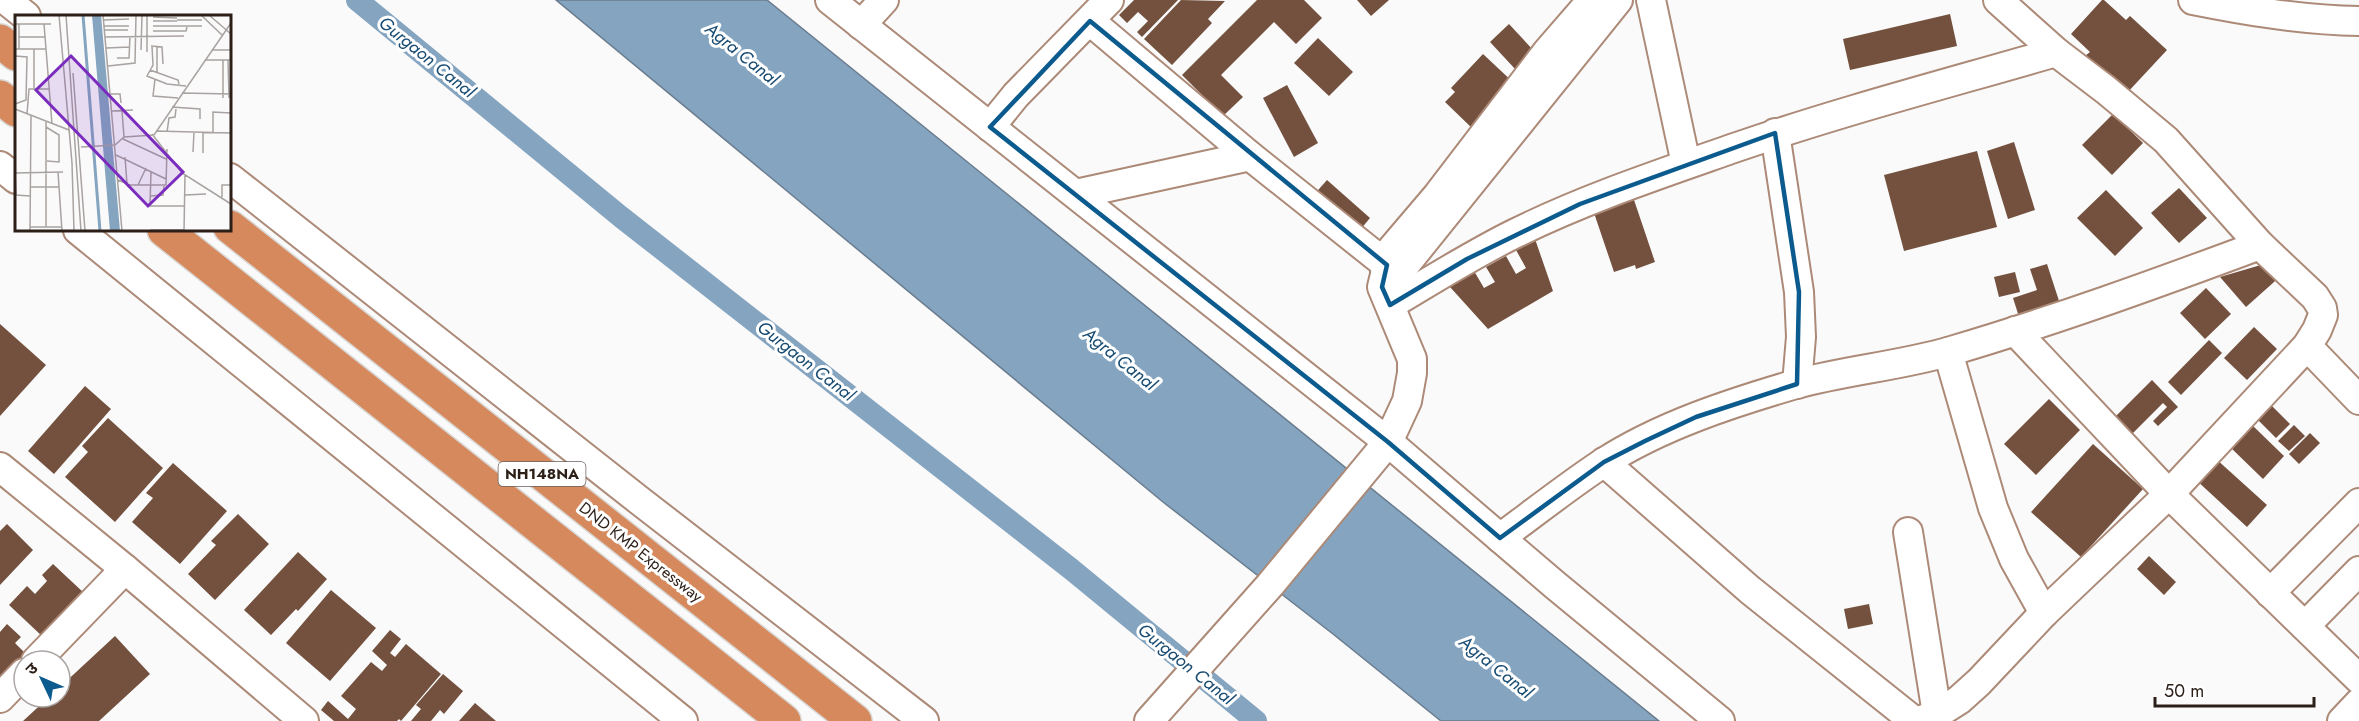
<svg xmlns="http://www.w3.org/2000/svg" width="2359" height="721" font-family="Jost,'Noto Sans Devanagari',sans-serif">
<style>
.water{fill:#84a4c0;stroke:#6a7c8e;stroke-width:1.5}
.lines{fill:none;stroke-linecap:round;stroke-linejoin:round}
.canal{stroke:#84a4c0;stroke-width:22}
.building{fill:#73513e}
.minor-casing{stroke:#ac8a77;stroke-width:32}
.highway-casing{stroke:#d9d7d5;stroke-width:36}
.minor{stroke:#fff;stroke-width:28}
.highway{stroke:#d6895c;stroke-width:33}
.marked{fill:none;stroke:#0c5b8e;stroke-width:4.5;stroke-linejoin:round}
.labels{text-anchor:middle;dominant-baseline:central;stroke-width:6;stroke-linejoin:round;paint-order:stroke}
.shield{fill:#fff;stroke:#6b625d;stroke-width:1.5}
.shield-label{font-size:15px;font-weight:bold;fill:#2c1f18}
.street-label{font-size:16px;fill:#2c1f18;stroke:#fff}
.water-label{font-size:18px;font-style:italic;fill:#184c73;stroke:#fff}
.inset-river{fill:none;stroke:#84a4c0;stroke-width:3}
.inset-road{fill:none;stroke:#a8a2a0;stroke-width:1.5}
.view{fill:#7b2cbf;fill-opacity:0.15;stroke:#7b2cbf;stroke-width:3}
.inset-edge{fill:none;stroke:#2c1f18;stroke-width:3}
</style>
<rect width="100%" height="100%" fill="#fafafa"/>
<polygon class="water" points="556,0 767,0 1659,721 1441,721 1333,634 1163,502"/>
<g class="lines">
<polyline class="canal" points="357,0 621,217 1071,569 1256,721"/>
</g>
<g class="building">
<polygon points="1134,0 1178,0 1142,37 1137,32 1148,21 1138,12 1127,23 1119,15"/>
<polygon points="1181,0 1225,1 1208,19 1212,23 1172,65 1144,39"/>
<polygon points="1257,0 1304,0 1322,18 1296,44 1274,22 1221,75 1243,97 1223,116 1182,75"/>
<polygon points="1357,0 1389,0 1371,16"/>
<polygon points="2102,0 2104,0 2126,20 2130,16 2167,50 2126,94 2085,56 2090,52 2071,34"/>
<polygon points="1950,14 1957,46 1850,70 1843,39"/>
<polygon points="1509,24 1535,52 1516,70 1490,42"/>
<polygon points="1318,38 1353,72 1329,96 1294,63"/>
<polygon points="1483,54 1516,85 1473,129 1445,102 1455,92 1451,88"/>
<polygon points="1287,85 1318,143 1294,157 1263,98"/>
<polygon points="2113,114 2143,143 2112,175 2082,145"/>
<polygon points="2014,142 2035,210 2008,219 1987,151"/>
<polygon points="1977,151 1997,227 1904,251 1884,175"/>
<polygon points="1327,180 1370,218 1355,236 1312,197"/>
<polygon points="2179,188 2207,218 2179,243 2151,213"/>
<polygon points="2106,190 2143,228 2115,256 2077,218"/>
<polygon points="1633,197 1655,262 1636,269 1635,265 1614,272 1593,210"/>
<polygon points="1535,239 1553,291 1488,329 1450,287 1474,271 1484,288 1495,282 1486,267 1506,256 1516,274 1526,268 1516,250"/>
<polygon points="2271,262 2283,274 2246,307 2220,277"/>
<polygon points="2047,264 2062,310 2021,323 2013,298 2037,290 2030,269"/>
<polygon points="2015,272 2020,292 1999,297 1994,277"/>
<polygon points="2206,288 2231,314 2205,339 2180,313"/>
<polygon points="0,324 46,365 0,416"/>
<polygon points="2254,327 2277,349 2247,380 2224,358"/>
<polygon points="2209,340 2222,353 2181,395 2168,382"/>
<polygon points="2152,380 2178,407 2158,426 2153,421 2167,407 2163,403 2126,440 2109,423"/>
<polygon points="85,386 111,409 54,474 28,451"/>
<polygon points="2049,399 2080,430 2036,475 2004,444"/>
<polygon points="2271,405 2290,424 2276,438 2257,419"/>
<polygon points="108,418 163,468 115,522 65,477 88,452 82,446"/>
<polygon points="2252,425 2284,456 2263,479 2230,447"/>
<polygon points="2294,425 2305,436 2289,451 2278,441"/>
<polygon points="2310,433 2320,443 2299,464 2289,454"/>
<polygon points="2093,444 2143,489 2081,557 2031,512"/>
<polygon points="2215,458 2267,505 2247,527 2195,479"/>
<polygon points="173,463 227,511 180,564 132,522 153,498 146,493"/>
<polygon points="238,514 269,544 215,600 188,574 216,545 211,541"/>
<polygon points="7,524 33,550 0,585 0,531"/>
<polygon points="298,552 327,579 298,611 296,609 271,635 244,610"/>
<polygon points="2149,556 2176,582 2164,595 2137,569"/>
<polygon points="53,564 84,593 43,637 9,605 27,586 35,594 47,581 42,575"/>
<polygon points="331,590 376,628 330,681 286,643"/>
<polygon points="1869,604 1873,624 1848,629 1844,609"/>
<polygon points="7,624 21,637 15,643 27,655 0,691 0,632"/>
<polygon points="390,630 401,639 390,653 395,657 406,644 441,674 401,721 399,719 397,721 334,721 321,710 328,701 348,719 356,709 341,696 371,662 382,671 387,665 372,651"/>
<polygon points="115,636 150,674 99,721 23,721 49,697 60,697 60,687"/>
<polygon points="443,674 463,691 444,714 440,710 431,721 411,721 421,709 416,705"/>
<polygon points="475,703 496,721 459,721"/>
</g>
<g class="lines">
<g class="minor-casing">
<g id="minor">
<polyline points="6,0 26,16"/>
<polyline points="830,0 1388,442 1555,585 1720,721"/>
<polyline points="1651,0 1686,164"/>
<path d="M2193 0C2248 11 2302 20 2359 21"/>
<polyline points="1090,21 1250,156 1387,265"/>
<polyline points="861,25 884,0"/>
<polyline points="990,127 1016,95 1109,0"/>
<polyline points="1775,133 1799,292 1801,337 1797,384"/>
<polyline points="0,166 16,179"/>
<polyline points="230,178 640,501 924,721"/>
<polyline points="1076,194 1250,156"/>
<polyline points="78,230 683,721"/>
<polyline points="1385,274 1401,270 1618,0"/>
<path d="M1390 305C1432 280 1473 254 1516 233 1587 198 1663 173 1737 147 1842 111 1949 83 2056 52"/>
<polyline points="2015,331 2169,494 2359,679"/>
<polyline points="2307,346 2359,400"/>
<polyline points="1948,352 1993,508 2014,559 2044,613"/>
<polyline points="1604,462 1750,590 1914,721"/>
<polyline points="0,467 125,569 304,721"/>
<polyline points="1908,532 1937,714"/>
<path d="M1500 538C1534 513 1568 486 1603 463 1660 426 1731 403 1796 384 1847 370 1900 366 1951 351 2056 320 2158 283 2260 245"/>
<polyline points="2270,593 2359,503"/>
<polyline points="2305,626 2359,571"/>
<polyline points="36,661 125,569"/>
<polyline points="0,698 24,673"/>
<polyline points="1149,721 1270,585 1388,442 1407,401 1412,373 1412,359 1382,287 1391,250 1437,196 1547,52 1592,0"/>
<polyline points="1919,721 1937,714 1959,700 1979,682 2044,613 2169,494 2307,346 2317,330 2323,315 2322,308 2315,297 2260,245 2166,140 2106,90 2056,52 1998,0"/>
<polyline points="2342,721 2359,703"/>
</g>
</g>
<g class="highway-casing">
<g id="highway">
<polyline points="0,41 16,54"/>
<polyline points="0,97 16,110"/>
<polyline points="230,227 855,721"/>
<polyline points="164,230 784,721"/>
</g>
</g>
<use href="#minor" class="minor"/>
<use href="#highway" class="highway"/>
</g>
<path class="marked" d="M1090 21 1387 265 1382 287 1390 305 1467 259 1580 204 1775 133 1799 292 1797 384 1696 417 1645 441 1604 462 1500 538 1388 442 990 127Z"/>
<g class="labels">
<rect class="shield" x="498.5" y="462" width="87" height="24" rx="4.5"/>
<g class="shield-label">
<text x="542" y="474">NH148NA</text>
</g>
<g class="street-label">
<text transform="translate(641 552) rotate(38)">DND KMP Expressway</text>
</g>
<g class="water-label">
<text transform="translate(742 54) rotate(39)">Agra Canal</text>
<text transform="translate(427 57) rotate(39)">Gurgaon Canal</text>
<text transform="translate(1120 359) rotate(39)">Agra Canal</text>
<text transform="translate(806 361) rotate(38)">Gurgaon Canal</text>
<text transform="translate(1186 664) rotate(39)">Gurgaon Canal</text>
<text transform="translate(1496 667) rotate(39)">Agra Canal</text>
</g>
</g>
<g transform="translate(15 15)">
<rect width="216" height="216" fill="#fafafa"/>
<path d="M77 0H86L105 216H95Z" fill="#84a4c0"/>
<path class="inset-river" d="M68 0 85 216"/>
<path class="inset-road" d="M44 0 57 148 59 216M51 0 66 216M88 0 107 216M186 0 207 20M194 0 216 19M138 2 162 3M89 5 114 4M162 5H187M138 6H162M0 9H36M4 9V34M29 9 37 109M89 11H114M138 11H187M90 15H113M138 16H171L172 12M4 22H30M90 22 169 21M136 31 147 32 148 49M137 31 138 50 132 61 152 69 171 71M91 33 115 32M0 34H31M19 34V74M126 35 127 0M197 35H216M132 37V0M0 41 12 42 11 85 0 89M102 43H114L115 21M191 45H216M213 45 214 83M93 51 120 48 121 0M135 55 163 65 164 69M58 58 70 216M142 59V32M140 64 138 81 163 83M167 78 216 79M95 79H105L106 88M208 83V45M157 92 185 94V104M0 94 54 115M97 96 118 95M107 96 109 122M12 99 14 74H34M31 112 44 120V147L32 146M0 113V144M141 116 216 118M152 117 154 103 160 102 161 94M198 118V97L216 98M137 119 167 158 216 189M109 122 139 120 216 8M108 124 151 144M66 132 100 130 109 122M178 137 179 117M188 138V117M101 140 151 164M110 142 112 169M136 156 135 191H170M43 157 47 216M0 158 48 157M0 158 1 180 15 181M103 165 115 170H151L152 134M123 170 131 153M15 172H44M170 180 191 179M135 181 148 180 149 171M207 182V170H216M15 212H47M31 212V107M135 215H169M15 216 16 100M169 216 170 160"/>
<path class="view" d="M56 41 168 157 133 191 21 75Z"/>
<rect width="216" height="216" class="inset-edge"/>
</g>
<g transform="translate(42 679) rotate(314)"><circle r="28" fill="#ffffff" stroke="#aba5a3" stroke-width="1.5"/>
<path d="M0-4.5L10 22L0 15L-10 22Z" fill="#0c5b8e"/>
<text y="-9" font-size="16" font-weight="bold" text-anchor="middle" fill="#2c1f18">उ</text>
</g>
<path d="M2155 697v9h159v-9" fill="none" stroke="#2c1f18" stroke-width="3"/>
<text x="2164" y="697" font-size="18" fill="#2c1f18" stroke="#ffffff" stroke-width="4.5" paint-order="stroke">50 m</text>
</svg>
